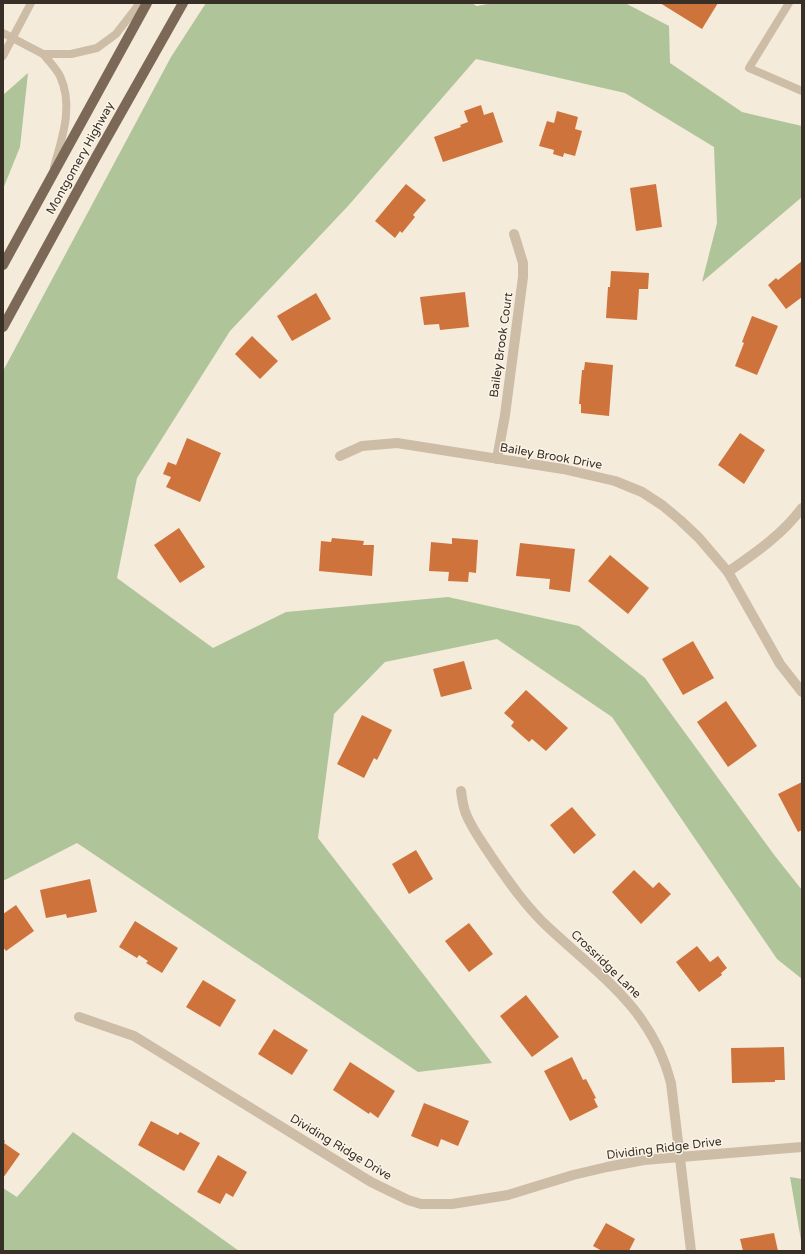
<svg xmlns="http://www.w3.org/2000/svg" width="805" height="1254" font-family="'Varela Round',sans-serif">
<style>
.green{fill:#b0c499}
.building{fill:#cf733d}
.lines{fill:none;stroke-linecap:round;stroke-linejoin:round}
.lane{stroke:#cdbca6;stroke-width:8}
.street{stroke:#cdbca6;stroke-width:10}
.primary{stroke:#7b6857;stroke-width:10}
.labels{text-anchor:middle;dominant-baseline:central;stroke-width:3;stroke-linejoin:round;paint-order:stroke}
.street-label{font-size:12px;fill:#382f27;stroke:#fbf4e7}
</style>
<rect width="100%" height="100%" fill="#f4ebdb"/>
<g class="green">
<polygon points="206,3 471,3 477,6 493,3 625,3 669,26 670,63 742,112 802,126 802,197 702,282 717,223 714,147 625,93 476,59 348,206 230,331 137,478 117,578 213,648 286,612 448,597 579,626 645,678 775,856 802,890 802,979 777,959 612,717 497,639 385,662 334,714 318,838 492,1063 418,1072 77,843 3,881 3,371 171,57"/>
<polygon points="28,73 20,147 3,189 3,95"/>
<polygon points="73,1132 239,1251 3,1251 3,1188 17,1197"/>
<polygon points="790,1177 802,1179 802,1246"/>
</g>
<g class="building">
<polygon points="660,3 718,3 702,29"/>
<polygon points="481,105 484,115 493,112 503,142 443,162 434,137 461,127 460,125 468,122 464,111"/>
<polygon points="557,111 578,117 575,129 582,131 575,156 564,153 563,157 553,154 554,150 539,146 547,121 554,123"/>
<polygon points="406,184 426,200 413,215 415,217 402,233 400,231 395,238 375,221"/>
<polygon points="656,184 662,227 636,231 630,188"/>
<polygon points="802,261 802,297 786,309 768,285 776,278 778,280"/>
<polygon points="611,271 649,273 648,289 639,289 637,320 606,318 608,287 610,287"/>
<polygon points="465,292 469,327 440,330 439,324 424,325 420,297"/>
<polygon points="316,293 331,319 292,341 277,316"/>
<polygon points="752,316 778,326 757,375 735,366 744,343 742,342"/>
<polygon points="252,336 278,361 260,379 235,354"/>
<polygon points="585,362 613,365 609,416 581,413 581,404 579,404 582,370 584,370"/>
<polygon points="740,433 765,450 744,484 718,465"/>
<polygon points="187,438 221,453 200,502 166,487 171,477 163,474 168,462 176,465"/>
<polygon points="179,528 205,567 180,583 154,545"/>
<polygon points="332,538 364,541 363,545 374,545 372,576 319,571 321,541 331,542"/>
<polygon points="452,538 478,540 476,573 469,572 468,582 448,581 449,572 429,571 431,542 452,544"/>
<polygon points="520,543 575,549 570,592 549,589 550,579 516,576"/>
<polygon points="610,555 649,588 628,614 588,581"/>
<polygon points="693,641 714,678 683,695 662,659"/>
<polygon points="464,661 472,689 441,697 433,669"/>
<polygon points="526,690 568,728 546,751 532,739 529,742 511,726 514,722 504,713"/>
<polygon points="726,701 757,746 728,767 697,722"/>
<polygon points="362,715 392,730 377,760 374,758 364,778 337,764"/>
<polygon points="802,782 802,830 798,832 778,794"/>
<polygon points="572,807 596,835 574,854 550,825"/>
<polygon points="416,850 433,879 409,894 392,864"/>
<polygon points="634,870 653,888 659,882 671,894 641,924 612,892"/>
<polygon points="90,879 97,912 67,918 66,914 46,918 40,890"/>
<polygon points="16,905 34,931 6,951 3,947 3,914"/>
<polygon points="135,921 178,948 162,973 146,963 148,961 139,955 137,958 119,947"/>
<polygon points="469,923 493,954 469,972 445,941"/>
<polygon points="697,946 710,962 718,956 727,968 721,973 722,975 699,992 676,962"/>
<polygon points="203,980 236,1000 220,1027 186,1007"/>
<polygon points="526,995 559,1037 532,1057 500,1016"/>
<polygon points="274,1029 308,1050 292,1075 258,1054"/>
<polygon points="784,1047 785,1080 775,1080 775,1082 732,1083 731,1048"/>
<polygon points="572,1057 583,1080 586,1079 596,1098 594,1099 598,1107 570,1121 544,1071"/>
<polygon points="350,1062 395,1091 378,1118 370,1112 369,1114 333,1090"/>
<polygon points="424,1103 469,1121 458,1146 441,1139 438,1147 411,1136"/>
<polygon points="151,1121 178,1135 180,1132 200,1143 184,1171 138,1145"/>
<polygon points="3,1139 5,1141 4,1143 20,1154 3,1178"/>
<polygon points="218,1155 247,1172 233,1197 226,1193 220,1204 197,1192"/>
<polygon points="606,1223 635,1239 629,1251 602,1251 593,1246"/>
<polygon points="774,1233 778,1251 743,1251 740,1239"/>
</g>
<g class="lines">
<g class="lane">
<polyline points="789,3 749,68 802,91"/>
<polyline points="3,33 43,54 71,54 97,48 116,34 140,3"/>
<path d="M43 54C49 61 56 68 60 76 74 106 62 138 54 167"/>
<polyline points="3,56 31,3"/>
</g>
<g class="street">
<polyline points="340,456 362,446 397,443 563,469 615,481 642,492 662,505 680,520 699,538 728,572 780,664 802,692"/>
<polyline points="497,459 505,415 523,277 523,263 514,234"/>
<path d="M728 572C755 553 782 535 802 508"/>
<path d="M461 791C462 798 463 807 466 814 472 829 482 842 491 856 509 882 526 907 550 929 602 977 652 1010 671 1083L691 1251"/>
<polyline points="79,1017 134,1036 371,1182 408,1200 421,1204 452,1204 508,1195 573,1175 607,1167 644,1160 802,1147"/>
</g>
<g class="primary">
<polyline points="3,265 147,3"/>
<polyline points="3,327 96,157 183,3"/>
</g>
</g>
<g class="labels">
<g class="street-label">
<text transform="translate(80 158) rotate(-61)">Montgomery Highway</text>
<text transform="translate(501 345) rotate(-82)">Bailey Brook Court</text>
<text transform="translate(551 456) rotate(10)">Bailey Brook Drive</text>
<text transform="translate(606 964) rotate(44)">Crossridge Lane</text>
<text transform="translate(341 1147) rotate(31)">Dividing Ridge Drive</text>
<text transform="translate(664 1148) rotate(-7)">Dividing Ridge Drive</text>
</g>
</g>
<rect width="805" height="1254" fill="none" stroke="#382f27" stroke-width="8"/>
</svg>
